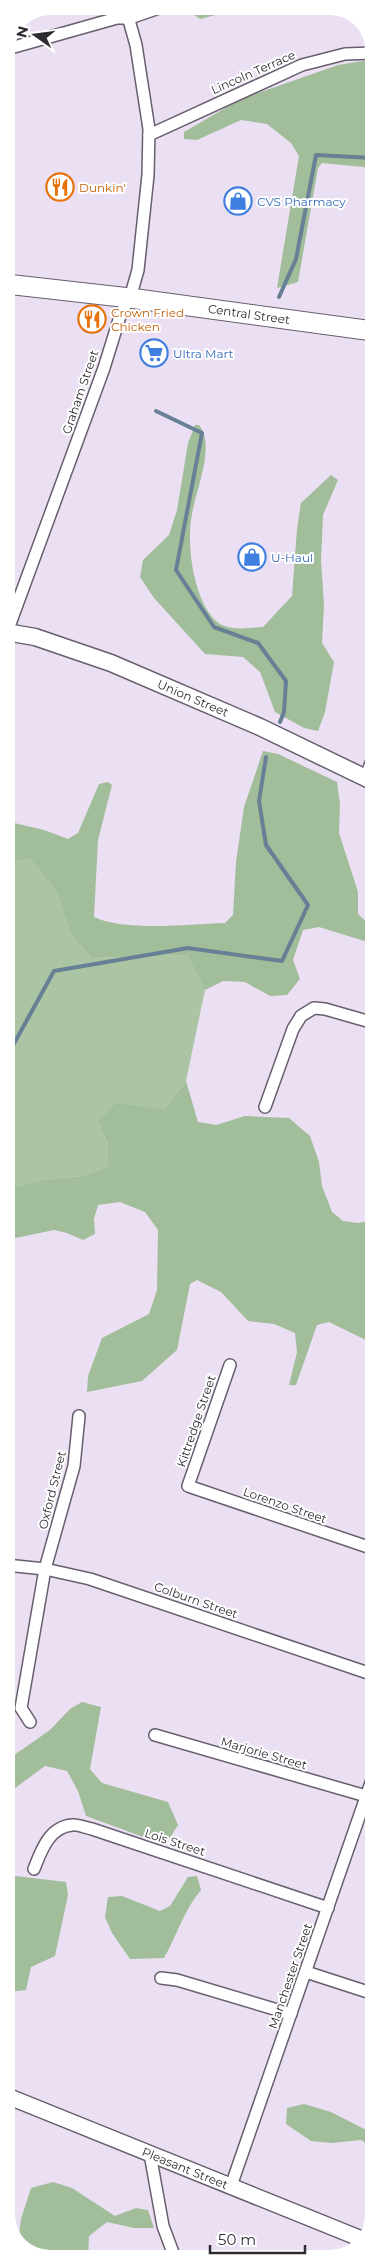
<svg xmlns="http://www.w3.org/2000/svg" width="380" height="2265" font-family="Montserrat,sans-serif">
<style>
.green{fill:#aac4a4}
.forest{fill:#a1bd9a}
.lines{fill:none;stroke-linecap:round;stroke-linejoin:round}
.stream{stroke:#678095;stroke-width:4}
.minor-casing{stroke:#675e6e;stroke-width:14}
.tertiary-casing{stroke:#675e6e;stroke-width:18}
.secondary-casing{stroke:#675e6e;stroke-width:19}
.primary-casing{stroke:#675e6e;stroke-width:21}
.minor{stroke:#fff;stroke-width:11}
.tertiary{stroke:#fff;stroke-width:15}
.secondary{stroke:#fff;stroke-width:16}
.primary{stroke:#fff;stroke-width:19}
.labels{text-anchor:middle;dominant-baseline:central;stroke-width:4;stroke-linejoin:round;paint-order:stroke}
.street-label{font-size:12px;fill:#2f2b32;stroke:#fff}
.food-label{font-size:12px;fill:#c56008;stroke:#fff;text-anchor:start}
.shop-label{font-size:12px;fill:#366cbe;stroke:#fff;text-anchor:start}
</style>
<rect width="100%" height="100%" fill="#ebe0f3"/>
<polygon class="green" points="30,859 56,891 70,933 91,958 189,955 205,990 186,1081 164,1110 98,1122 108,1144 108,1166 83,1176 42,1180 13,1188 10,1220 6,1220 6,977 10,969 6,953 6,863"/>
<g class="forest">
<polygon points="190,6 250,6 200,19 185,9"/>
<polygon points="363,61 373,61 373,168 322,163 318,168 298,282 277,288 299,156 291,143 267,124 241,120 197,140 184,139 184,132 241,99 338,65"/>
<path d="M195 425H199C216 445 196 490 192 514 186 543 193 598 215 620 227 632 248 628 263 627L292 596 297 529 301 503 331 475 338 480 323 515 321 560 324 605 322 643 334 662 325 712 318 731 304 728 275 712 260 672 243 657 205 654 154 598 140 577 143 560 169 535 177 510 188 443Z"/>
<path d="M263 751 278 754 337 782 340 804 339 833 358 892V914L374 929V944L319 927 303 930 293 960 300 979 287 995 270 996 245 982 223 981 205 990 188 955 91 958 70 933 56 891 30 859 6 863V821L44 830 68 839 78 833 99 784 108 782 112 785 98 840 94 917C127 932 188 924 225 923L233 915 236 862 244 807Z"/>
<polygon points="186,1081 198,1122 216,1125 245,1116 289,1118 310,1136 319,1162 322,1186 332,1212 343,1221 358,1223 374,1220 374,1344 329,1322 317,1325 296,1385 289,1385 297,1352 295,1333 274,1324 248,1321 221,1292 197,1280 190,1284 177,1350 142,1381 87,1392 88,1376 102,1338 149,1314 157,1290 158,1230 145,1212 120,1202 98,1205 94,1219 95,1234 83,1240 67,1233 54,1230 6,1240 6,1220 10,1220 12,1188 42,1180 83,1176 108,1166 108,1144 98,1122 116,1103 164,1110"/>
<polygon points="82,1702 101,1707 90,1769 102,1783 168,1802 178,1825 169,1839 146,1838 86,1816 78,1791 67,1771 45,1766 7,1794 7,1760 50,1730 70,1709"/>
<polygon points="7,1875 66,1882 68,1895 55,1956 31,1967 26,1990 7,1992"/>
<path d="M197 1876 201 1890C184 1910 177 1935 164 1958L130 1959 112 1933 105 1917 108 1897 122 1896 160 1911 170 1906 188 1877Z"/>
<polygon points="304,2104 331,2112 374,2134 374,2148 361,2140 332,2143 311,2141 286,2124 287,2108"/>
<polygon points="53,2182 72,2188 115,2216 136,2208 148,2210 154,2228 134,2228 107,2222 89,2236 88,2258 45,2258 19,2246 18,2243 21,2219 31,2188"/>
</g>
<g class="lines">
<g class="stream">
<polyline points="279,297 296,259 316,155 373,158"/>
<polyline points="156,411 202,433 176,570 214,627 258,643 286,681 284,712 280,722"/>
<polyline points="6,1058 54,971 188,948 282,961 308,905 266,845 259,801 266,757"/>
</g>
<g class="minor-casing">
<g id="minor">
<polyline points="7,49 117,18 130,18 165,6"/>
<polyline points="149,135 302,65 345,54 373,53"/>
<polyline points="7,632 104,368 121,313 130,298 138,270 148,175 149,129 136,45 125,6"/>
<polyline points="365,779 374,755"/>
<polyline points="265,1107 293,1029 301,1016 314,1008 325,1009 374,1023"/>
<polyline points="230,1365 188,1486 374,1549"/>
<polyline points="6,1565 45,1569 90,1579 374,1675"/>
<polyline points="30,1722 21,1708 45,1569 74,1466 79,1416"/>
<polyline points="155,1735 366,1796"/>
<path d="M34 1869C41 1851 49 1827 72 1825 78 1824 86 1828 92 1829L328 1908"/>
<polyline points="306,1972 374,1994"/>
<polyline points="161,1978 177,1980 291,2014"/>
<polyline points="150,2154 163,2226 175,2258"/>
<polyline points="231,2186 374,1774"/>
</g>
</g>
<g class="tertiary-casing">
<polyline id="tertiary" points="7,2096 364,2240"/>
</g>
<g class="secondary-casing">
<polyline id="secondary" points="6,632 35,637 111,663 260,727 374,782"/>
</g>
<g class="primary-casing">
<polyline id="primary" points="6,284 130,298 373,331"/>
</g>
<use href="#minor" class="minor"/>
<use href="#tertiary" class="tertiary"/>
<use href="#secondary" class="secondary"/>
<use href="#primary" class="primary"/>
</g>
<defs>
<g id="restaurant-ring" transform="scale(1.4375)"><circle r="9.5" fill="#fff" stroke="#e8710a" stroke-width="1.5"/><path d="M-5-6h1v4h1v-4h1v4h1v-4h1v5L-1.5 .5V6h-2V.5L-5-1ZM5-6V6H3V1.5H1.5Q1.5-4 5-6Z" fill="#e8710a"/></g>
<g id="shop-ring" transform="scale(1.4375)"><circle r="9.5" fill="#fff" stroke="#3f7fe0" stroke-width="1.5"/><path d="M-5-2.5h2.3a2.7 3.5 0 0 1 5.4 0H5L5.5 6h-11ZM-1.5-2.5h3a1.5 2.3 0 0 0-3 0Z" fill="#3f7fe0"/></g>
<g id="supermarket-ring" transform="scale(1.4375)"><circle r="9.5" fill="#fff" stroke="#3f7fe0" stroke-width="1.5"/><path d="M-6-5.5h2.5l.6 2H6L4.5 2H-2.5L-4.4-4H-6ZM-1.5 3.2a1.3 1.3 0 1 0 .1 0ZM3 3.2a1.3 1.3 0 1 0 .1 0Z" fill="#3f7fe0"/></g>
</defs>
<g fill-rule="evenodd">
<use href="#restaurant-ring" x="60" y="187"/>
<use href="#shop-ring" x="238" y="201"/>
<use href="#restaurant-ring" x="92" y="319"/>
<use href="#supermarket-ring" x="154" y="353"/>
<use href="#shop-ring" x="252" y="557"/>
</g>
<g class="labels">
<g class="street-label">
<text transform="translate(253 72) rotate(-24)">Lincoln Terrace</text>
<text transform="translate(249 314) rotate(8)">Central Street</text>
<text transform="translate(80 392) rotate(-71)">Graham Street</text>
<text transform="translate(193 698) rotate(23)">Union Street</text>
<text transform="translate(196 1421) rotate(-71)">Kittredge Street</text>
<text transform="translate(52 1490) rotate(-76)">Oxford Street</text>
<text transform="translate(285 1505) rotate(19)">Lorenzo Street</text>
<text transform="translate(196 1600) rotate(19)">Colburn Street</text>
<text transform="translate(264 1753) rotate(16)">Marjorie Street</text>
<text transform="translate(175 1842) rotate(18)">Lois Street</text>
<text transform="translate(290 1976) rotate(-71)">Manchester Street</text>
<text transform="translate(185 2168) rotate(22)">Pleasant Street</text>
</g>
<g class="food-label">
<text x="79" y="187">Dunkin'</text>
<text x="111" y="312">Crown Fried<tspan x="111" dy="14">Chicken</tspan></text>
</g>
<g class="shop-label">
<text x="257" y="201">CVS Pharmacy</text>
<text x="173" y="353">Ultra Mart</text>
<text x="271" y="557">U-Haul</text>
</g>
</g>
<path d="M0 0H380V2265H0ZM50 15H330A35 35 0 0 1 365 50V2215A35 35 0 0 1 330 2250H50A35 35 0 0 1 15 2215V50A35 35 0 0 1 50 15Z" fill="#fff" fill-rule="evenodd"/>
<g transform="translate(35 35) rotate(284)" stroke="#ffffff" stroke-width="4" paint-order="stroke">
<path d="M0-4L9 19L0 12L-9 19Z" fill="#2f2b32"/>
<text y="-8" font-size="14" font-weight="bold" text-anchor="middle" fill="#2f2b32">N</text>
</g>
<path d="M210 2245v8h95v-8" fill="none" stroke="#2f2b32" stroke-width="2.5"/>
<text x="218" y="2245" font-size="15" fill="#2f2b32" stroke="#ffffff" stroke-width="4" paint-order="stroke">50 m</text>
</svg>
